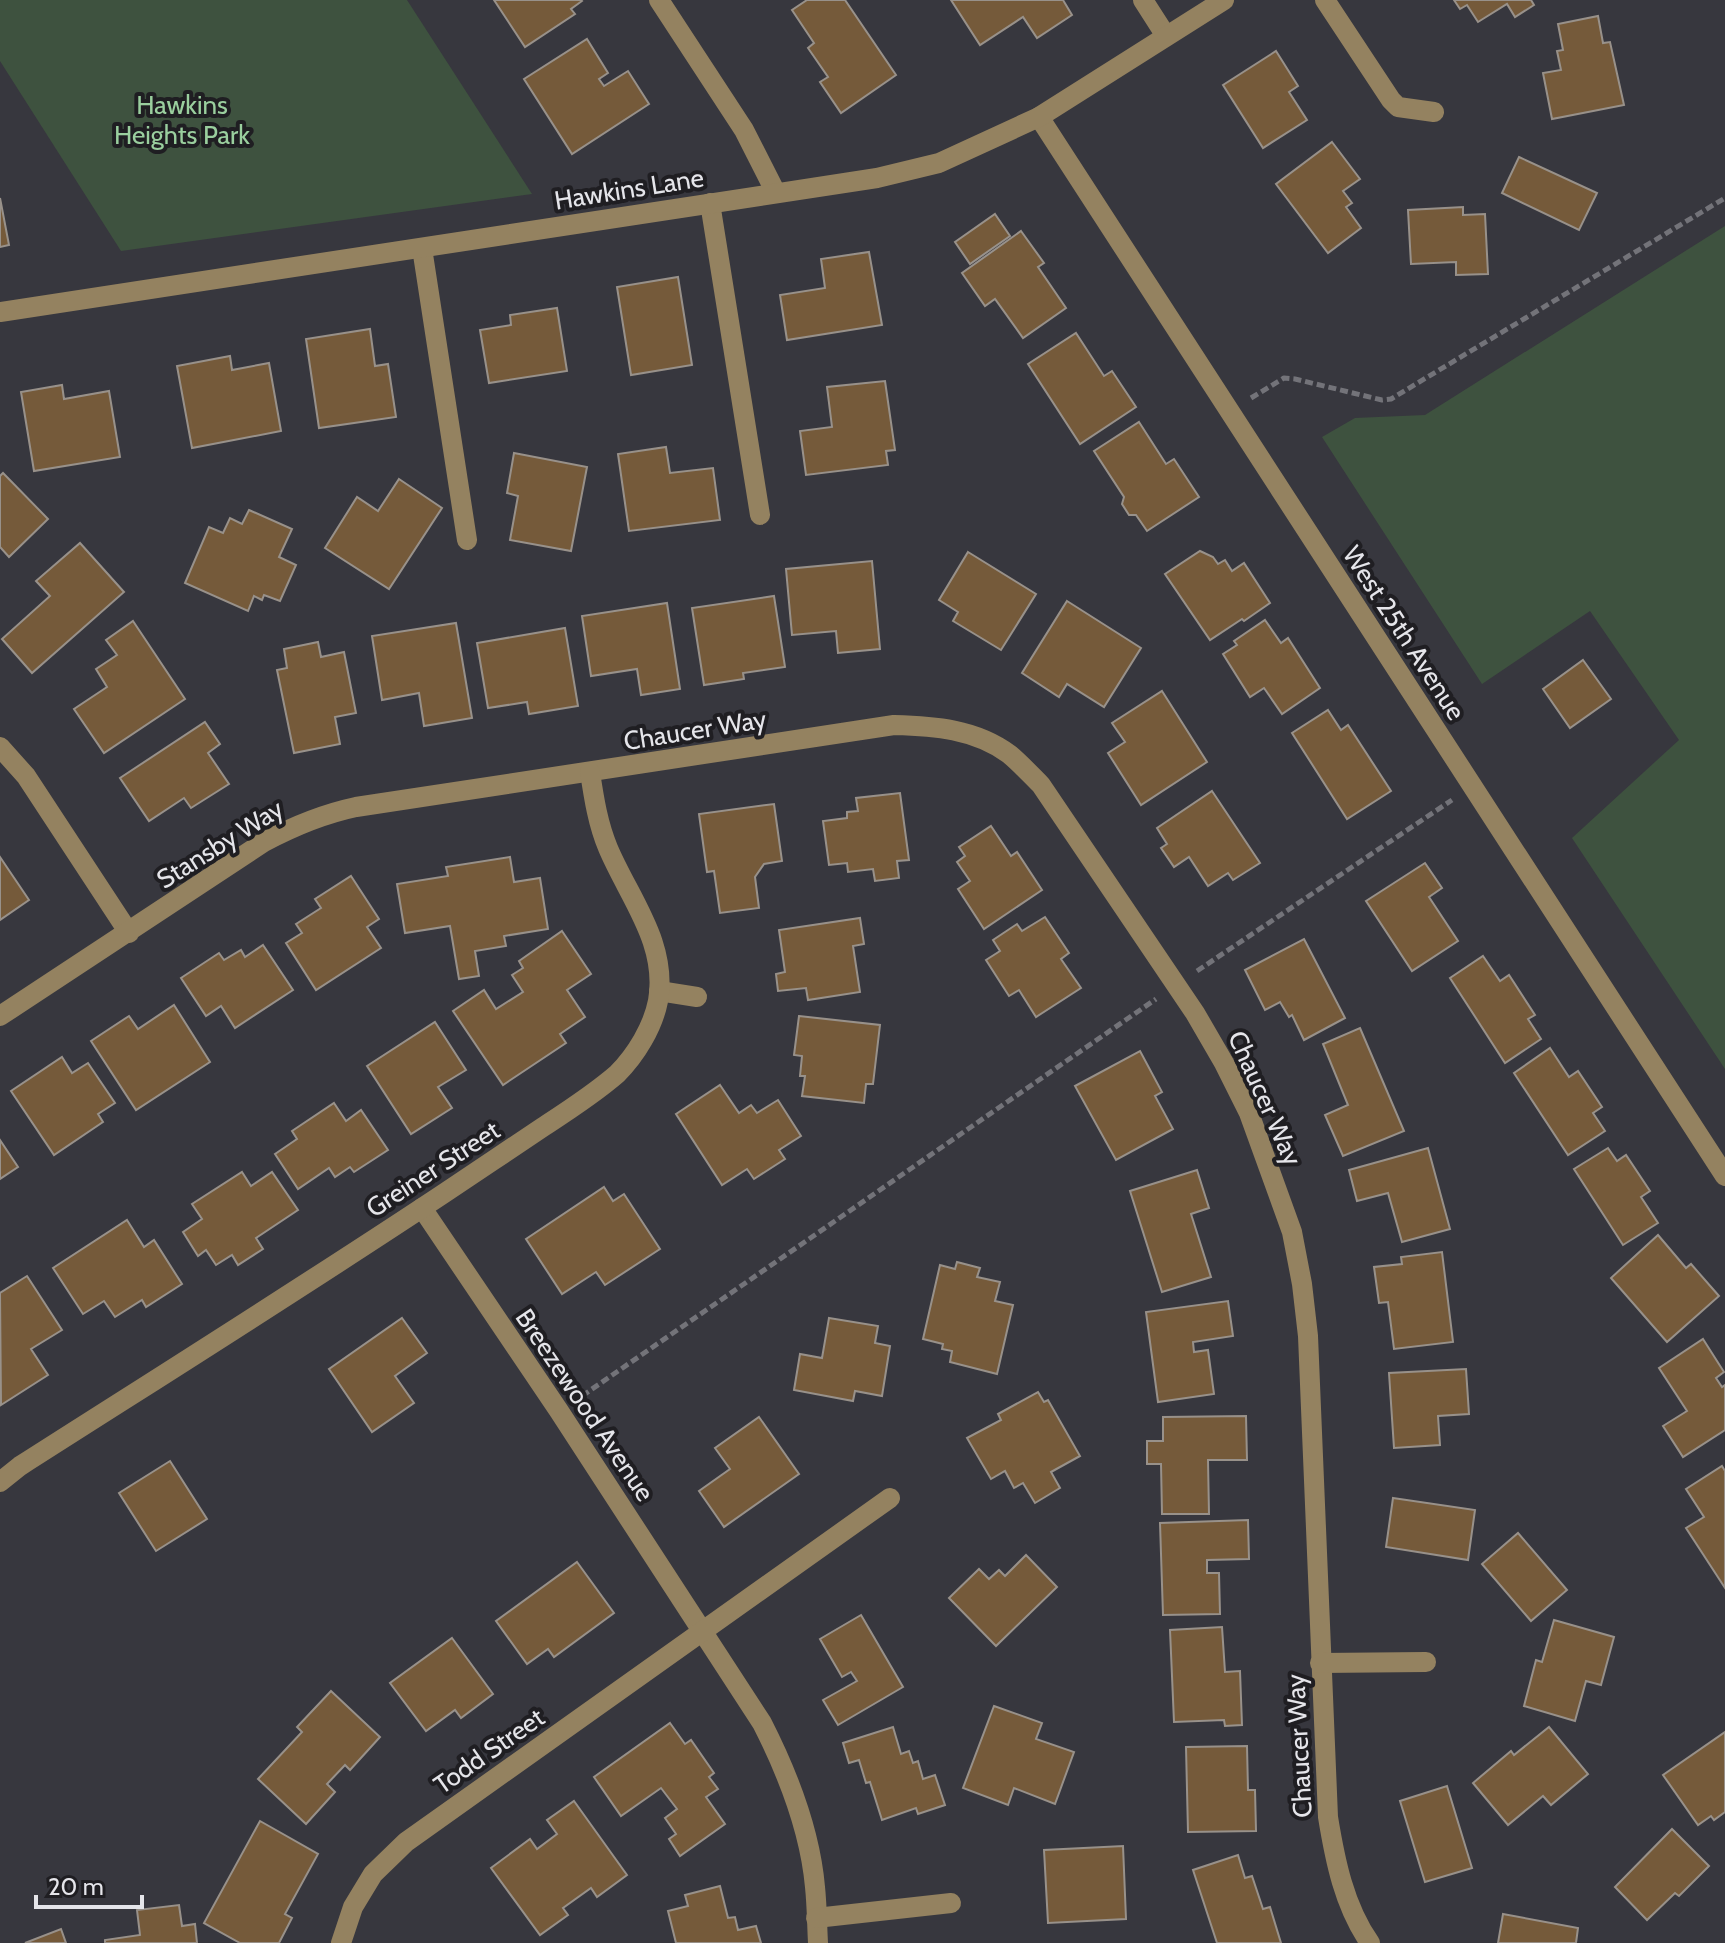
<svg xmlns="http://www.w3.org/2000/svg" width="1725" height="1943" font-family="Cabin,sans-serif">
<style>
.green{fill:#3e523f}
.building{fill:#755a3a;stroke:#98918a;stroke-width:2}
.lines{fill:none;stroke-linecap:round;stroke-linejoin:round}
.path{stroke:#737379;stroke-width:5;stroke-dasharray:8 4;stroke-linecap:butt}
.minor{stroke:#948260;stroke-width:20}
.labels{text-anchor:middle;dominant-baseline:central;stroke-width:8;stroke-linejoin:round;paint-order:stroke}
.park-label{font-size:26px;fill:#9acf9e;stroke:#1f1e22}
.street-label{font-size:26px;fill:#e5e5ea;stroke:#1f1e22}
</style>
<rect width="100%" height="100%" fill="#37373e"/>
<g class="green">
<polygon points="0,0 407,0 532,194 121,251 0,61"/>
<polygon points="1725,226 1725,1069 1572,838 1679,740 1590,611 1482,684 1322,437 1355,418 1425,415"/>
</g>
<g class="building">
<polygon points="494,0 581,0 582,1 571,9 575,14 525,47"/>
<polygon points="807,0 845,0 896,75 841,113 820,82 828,77 808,48 814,43 792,10"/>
<polygon points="951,0 1063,0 1072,15 1037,38 1023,17 980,45"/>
<polygon points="1454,0 1531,0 1534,5 1515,17 1507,4 1478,22 1467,5 1460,9"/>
<polygon points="1598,16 1603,43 1610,42 1624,105 1552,119 1543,73 1561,70 1557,51 1563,50 1558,24"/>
<polygon points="587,39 608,73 599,79 604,86 628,71 649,104 572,154 524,79"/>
<polygon points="1276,51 1298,86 1289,92 1307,120 1263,148 1223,85"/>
<polygon points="1332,142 1360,179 1343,191 1352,203 1346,207 1361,228 1328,253 1276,184"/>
<polygon points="1519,157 1597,193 1579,230 1502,193"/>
<polygon points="0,198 9,245 0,247"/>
<polygon points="1463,207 1463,215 1485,214 1488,274 1456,275 1456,262 1411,264 1408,210"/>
<polygon points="995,214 1010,236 970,264 955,242"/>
<polygon points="1021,231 1044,263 1038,267 1066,308 1023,338 995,299 985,306 962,273"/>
<polygon points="869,252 882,325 787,340 780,295 825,288 821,259"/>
<polygon points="678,277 692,365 631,375 617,287"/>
<polygon points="557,308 567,371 489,383 480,330 511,325 510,315"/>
<polygon points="370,329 375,366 388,364 396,417 319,428 306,339"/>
<polygon points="1076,333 1104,376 1112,371 1136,407 1080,444 1028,364"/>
<polygon points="230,356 232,370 269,363 281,431 192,448 177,366"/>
<polygon points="885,381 895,450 886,451 888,465 806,475 800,431 832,427 827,387"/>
<polygon points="62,385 64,399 109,391 120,457 34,471 21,392"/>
<polygon points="1139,422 1166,464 1174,459 1199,497 1147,531 1136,515 1129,515 1122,504 1124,497 1094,451"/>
<polygon points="666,447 670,473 713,468 720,520 629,531 618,454"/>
<polygon points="514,453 587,467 571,551 510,540 518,496 507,493"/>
<polygon points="3,473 48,519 9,557 0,547 0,476"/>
<polygon points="399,479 442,508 389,589 325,548 357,497 378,511"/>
<polygon points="249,510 292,529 279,557 296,565 280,601 264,595 262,600 254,596 248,611 185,583 209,527 223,533 230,518 242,524"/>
<polygon points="80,543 124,592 32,673 2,639 50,596 36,581"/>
<polygon points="1200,551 1213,557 1218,564 1225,560 1232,571 1244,563 1270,603 1244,621 1242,619 1210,640 1165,574"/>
<polygon points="968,552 1036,594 1001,650 953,621 958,612 939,600"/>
<polygon points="872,561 880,649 838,653 836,631 792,635 786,569"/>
<polygon points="774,596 785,667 743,673 744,679 704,685 692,608"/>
<polygon points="1067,601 1141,648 1104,707 1067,684 1059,697 1022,673"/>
<polygon points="667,603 680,689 641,695 637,669 591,676 582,616"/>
<polygon points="1265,620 1281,643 1288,638 1320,688 1282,714 1264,688 1250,697 1223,654 1237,645 1234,641"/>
<polygon points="133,621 185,699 104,753 74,709 107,687 96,669 117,655 106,640"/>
<polygon points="456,623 472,718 424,726 419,693 382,700 372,636"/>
<polygon points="565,628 578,706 529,714 527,702 488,708 477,643"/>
<polygon points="318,642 321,657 344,652 356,713 335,717 340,744 294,753 277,670 287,668 284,649"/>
<polygon points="1583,660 1611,699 1570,728 1543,689"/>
<polygon points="1162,691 1207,762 1141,805 1108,753 1125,742 1112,723"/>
<polygon points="1328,710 1341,730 1348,725 1391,791 1347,819 1292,733"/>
<polygon points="205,722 220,744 208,753 229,784 191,808 184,798 149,821 120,778"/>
<polygon points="1212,791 1260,863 1233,880 1228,873 1208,886 1189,857 1174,867 1161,848 1167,844 1157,828"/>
<polygon points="900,793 909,860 897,861 899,878 875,881 873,869 848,872 847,863 829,865 823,821 847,818 847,812 858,811 856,798"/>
<polygon points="774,804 782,861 764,864 755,877 759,908 720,913 714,871 707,872 699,814"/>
<polygon points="991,826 1011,856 1017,852 1042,890 984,929 958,889 970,881 957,862 965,856 959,847"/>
<polygon points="0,857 29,900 0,920"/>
<polygon points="510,857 514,882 540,878 548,929 504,936 506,946 475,951 479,976 459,979 450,926 405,933 397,884 448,876 446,867"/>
<polygon points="1425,863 1442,888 1429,897 1458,941 1412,971 1366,901"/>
<polygon points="351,876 379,919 367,927 381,948 316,990 286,943 302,933 296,924 321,908 315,899"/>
<polygon points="1045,917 1069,953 1061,959 1081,988 1036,1017 1019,990 1009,996 986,960 1000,951 993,940 1017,924 1022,931"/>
<polygon points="860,918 864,944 853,946 860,992 808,1000 806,988 778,991 776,974 785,972 779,930"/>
<polygon points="562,931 591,974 567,990 585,1017 560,1034 566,1043 503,1085 453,1011 484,990 496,1009 523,992 512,975 523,968 519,961"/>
<polygon points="1304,939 1345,1018 1304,1040 1292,1015 1289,1017 1280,1002 1265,1010 1245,970"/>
<polygon points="263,945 293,990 235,1028 221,1006 206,1016 181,978 219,953 224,960 241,950 245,957"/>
<polygon points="1483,956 1500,981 1509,975 1535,1015 1528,1019 1541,1039 1505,1063 1450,978"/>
<polygon points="174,1005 210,1062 136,1110 91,1041 129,1016 138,1029"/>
<polygon points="799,1016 880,1025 873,1084 866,1084 864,1103 802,1096 805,1076 800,1076 802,1056 794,1055"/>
<polygon points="435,1022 466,1070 438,1087 452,1108 411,1134 367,1066"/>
<polygon points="1360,1028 1404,1131 1343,1156 1325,1115 1348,1105 1323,1044"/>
<polygon points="1550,1048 1569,1077 1578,1071 1602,1107 1593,1113 1605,1131 1568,1155 1514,1073"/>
<polygon points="1140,1051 1162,1092 1155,1096 1173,1129 1116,1160 1075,1086"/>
<polygon points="62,1057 72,1073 88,1063 115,1103 98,1114 103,1122 54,1155 11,1091"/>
<polygon points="720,1085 739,1113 751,1105 757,1113 778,1100 801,1136 779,1150 785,1159 754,1179 747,1169 722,1185 676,1114"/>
<polygon points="334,1103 346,1121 361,1110 388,1150 354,1172 350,1167 335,1177 329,1168 298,1189 275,1154 297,1139 292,1131"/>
<polygon points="0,1140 18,1167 0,1179"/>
<polygon points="1428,1148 1450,1229 1402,1242 1388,1193 1357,1201 1349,1170"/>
<polygon points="1608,1148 1617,1161 1626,1155 1650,1191 1641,1197 1658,1223 1623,1245 1574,1169"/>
<polygon points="1197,1170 1209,1208 1191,1214 1211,1277 1162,1292 1130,1191"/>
<polygon points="242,1172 251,1186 272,1172 298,1210 256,1238 263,1249 238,1265 232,1255 216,1265 206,1250 198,1256 183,1232 202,1219 192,1204"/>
<polygon points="604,1187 613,1201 624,1194 660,1249 605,1285 596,1272 562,1294 526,1239"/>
<polygon points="127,1220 144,1247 154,1240 182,1284 146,1307 142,1300 115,1317 104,1301 83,1314 53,1268"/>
<polygon points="1658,1235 1686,1268 1691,1264 1719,1296 1667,1342 1611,1278"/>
<polygon points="1442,1252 1453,1342 1394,1349 1388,1302 1379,1303 1374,1267 1402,1264 1401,1257"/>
<polygon points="957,1262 980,1268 977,1277 1000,1282 995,1301 1013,1305 997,1374 950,1362 952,1351 942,1349 943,1344 923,1339 940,1265 955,1269"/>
<polygon points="27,1276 62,1330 31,1349 48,1375 1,1405 0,1293"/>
<polygon points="1228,1301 1233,1336 1193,1342 1194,1352 1208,1350 1214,1394 1158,1402 1146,1312"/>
<polygon points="402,1318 427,1353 395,1376 414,1403 372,1432 329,1369"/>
<polygon points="829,1318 878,1326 875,1343 890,1346 882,1396 855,1391 853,1401 794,1390 800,1354 822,1358"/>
<polygon points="1703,1339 1724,1372 1716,1378 1722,1387 1725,1385 1725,1430 1683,1457 1663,1426 1687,1411 1659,1368"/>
<polygon points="1466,1369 1469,1414 1438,1416 1440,1445 1394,1448 1389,1373"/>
<polygon points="1038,1392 1044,1402 1048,1400 1080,1456 1051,1472 1060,1488 1035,1503 1023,1483 1014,1488 1005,1471 991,1479 967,1438 1001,1420 998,1414"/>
<polygon points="1246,1416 1247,1460 1208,1460 1209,1514 1162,1514 1161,1464 1147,1464 1147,1441 1163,1441 1163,1417"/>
<polygon points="759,1417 799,1474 724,1527 699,1491 730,1469 715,1448"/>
<polygon points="170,1461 207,1519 156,1551 119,1493"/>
<polygon points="1722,1466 1725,1471 1725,1588 1686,1528 1704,1517 1686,1489"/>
<polygon points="1393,1498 1475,1510 1468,1560 1386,1547"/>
<polygon points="1248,1520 1249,1559 1207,1560 1207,1573 1219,1573 1220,1614 1163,1615 1160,1523"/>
<polygon points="1518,1533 1567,1590 1531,1621 1482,1564"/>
<polygon points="1026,1555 1057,1587 996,1646 949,1598 979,1569 989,1579 999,1570 1005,1576"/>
<polygon points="577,1562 614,1613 554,1657 548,1649 527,1664 496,1621"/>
<polygon points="861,1615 903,1687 838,1725 823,1700 857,1681 851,1672 842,1677 820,1639"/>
<polygon points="1554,1620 1614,1637 1601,1685 1586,1681 1575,1721 1524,1706 1536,1660 1542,1662"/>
<polygon points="1222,1627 1225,1672 1240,1671 1242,1725 1225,1726 1224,1720 1174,1722 1170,1630"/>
<polygon points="452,1638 493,1694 461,1718 455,1710 426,1731 390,1683"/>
<polygon points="331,1691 380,1737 350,1770 345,1765 327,1784 335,1792 306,1824 258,1779 302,1732 297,1727"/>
<polygon points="994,1706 1042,1723 1036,1739 1074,1752 1055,1804 1014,1788 1008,1805 963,1788"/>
<polygon points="670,1723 685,1744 691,1740 714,1773 709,1777 718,1789 706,1797 725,1824 680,1856 669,1839 676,1834 665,1818 677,1809 661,1788 621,1816 594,1777"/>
<polygon points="893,1727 901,1754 909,1751 913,1763 918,1761 923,1779 935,1775 945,1805 918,1814 916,1808 882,1820 870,1782 866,1783 859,1760 849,1763 843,1743"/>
<polygon points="1549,1727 1588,1774 1551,1805 1543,1796 1508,1825 1473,1783 1511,1751 1514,1755"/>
<polygon points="1725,1732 1725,1812 1714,1820 1711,1816 1698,1825 1663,1775"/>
<polygon points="1247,1746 1248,1790 1255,1790 1256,1831 1188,1832 1186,1747"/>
<polygon points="1447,1786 1472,1868 1425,1882 1400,1801"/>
<polygon points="574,1801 627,1875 597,1897 591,1888 563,1908 568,1915 540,1935 491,1868 530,1839 537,1849 557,1834 547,1820"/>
<polygon points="260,1821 318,1854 285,1914 292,1918 279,1943 240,1943 204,1923"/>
<polygon points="1672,1829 1709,1866 1679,1896 1675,1893 1647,1920 1615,1887"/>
<polygon points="1123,1846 1126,1919 1048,1923 1044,1850"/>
<polygon points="1238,1855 1245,1878 1252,1876 1263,1909 1270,1907 1281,1943 1217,1943 1193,1870"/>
<polygon points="720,1886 728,1918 735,1917 738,1930 756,1926 761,1943 676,1943 668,1911 688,1906 685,1895"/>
<polygon points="179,1905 182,1926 195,1924 197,1943 105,1943 105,1940 140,1935 137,1910"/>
<polygon points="1503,1914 1578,1928 1576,1943 1498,1943"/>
<polygon points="61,1929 66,1943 25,1943"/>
</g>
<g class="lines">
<g class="path">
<polyline points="1251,398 1284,378 1295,379 1382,400 1391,399 1725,198"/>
<polyline points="1197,971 1452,800"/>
<polyline points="582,1396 1156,999"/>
</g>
<g class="minor">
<polyline points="659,0 744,130 776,193"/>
<polyline points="1143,0 1166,36"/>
<polyline points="1325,0 1391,100 1398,107 1434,112"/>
<polyline points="1039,117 1725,1176"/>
<polyline points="710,203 760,515"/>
<polyline points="422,248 467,540"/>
<polyline points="0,312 877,178 939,163 1039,117 1224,0"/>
<polyline points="0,747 26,776 129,933"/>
<polyline points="659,991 697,997"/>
<path d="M0 1016 264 842C294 826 323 814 356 807L894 725C934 726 975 729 1009 754 1020 763 1031 775 1041 785L1195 1013 1224 1063 1249 1113 1292 1232 1302 1284 1308 1336 1328 1817C1335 1860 1344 1906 1370 1943"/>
<path d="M422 1208 559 1411 762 1723C788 1774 810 1830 815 1887 817 1906 817 1925 818 1943"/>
<path d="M0 1482 20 1466C161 1376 303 1287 443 1194 476 1172 510 1149 543 1127 569 1110 594 1094 617 1074 636 1055 653 1027 658 1001 668 943 629 898 608 848 598 824 594 799 590 772"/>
<polyline points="1320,1663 1426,1662"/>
<polyline points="816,1918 951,1903"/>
<polyline points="341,1943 353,1907 373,1874 406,1842 890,1498"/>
</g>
</g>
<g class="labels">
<g class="park-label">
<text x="182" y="105">Hawkins<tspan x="182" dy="30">Heights Park</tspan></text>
</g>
<g class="street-label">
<text transform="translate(629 189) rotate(-9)">Hawkins Lane</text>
<text transform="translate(1404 633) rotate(57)">West 25th Avenue</text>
<text transform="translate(695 730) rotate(-9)">Chaucer Way</text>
<text transform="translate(220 844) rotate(-32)">Stansby Way</text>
<text transform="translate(1265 1098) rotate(66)">Chaucer Way</text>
<text transform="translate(433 1169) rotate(-33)">Greiner Street</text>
<text transform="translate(585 1405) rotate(56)">Breezewood Avenue</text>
<text transform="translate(1299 1746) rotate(-93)">Chaucer Way</text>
<text transform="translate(489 1751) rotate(-35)">Todd Street</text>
</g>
</g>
<path d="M36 1895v12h106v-12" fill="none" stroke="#e5e5ea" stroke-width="4"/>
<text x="48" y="1895" font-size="24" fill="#e5e5ea" stroke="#1f1e22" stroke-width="6" paint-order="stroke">20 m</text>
</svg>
